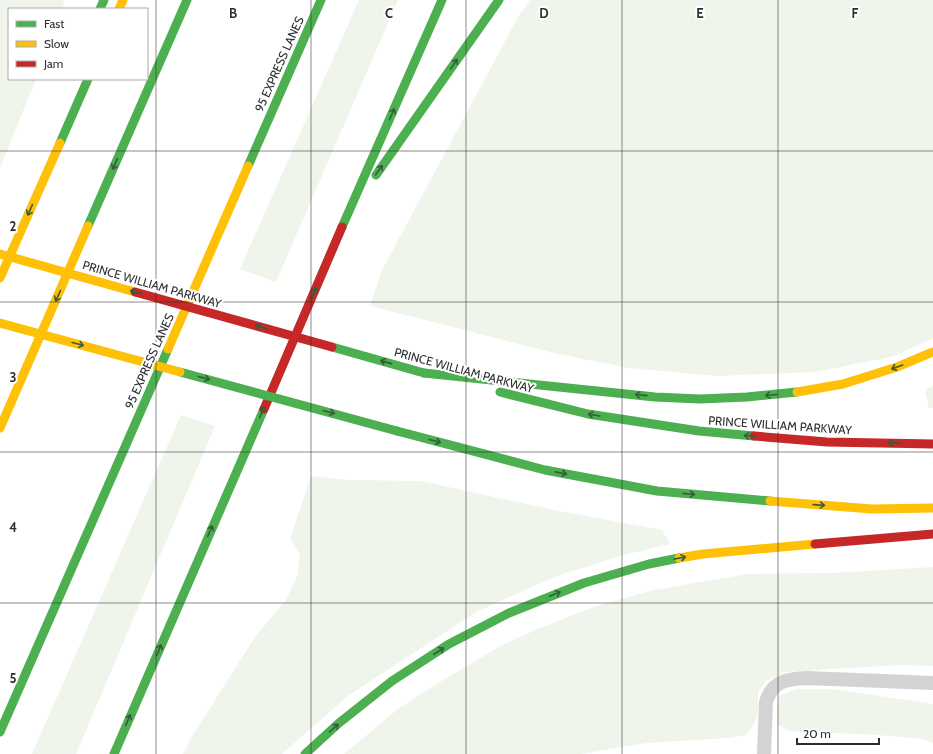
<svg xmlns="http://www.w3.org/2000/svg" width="933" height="754" font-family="Cabin,sans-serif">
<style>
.green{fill:#f0f5eb}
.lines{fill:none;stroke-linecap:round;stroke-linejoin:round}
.lane{stroke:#d3d3d3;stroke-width:14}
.fast{stroke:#4caf50;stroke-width:9}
.slow{stroke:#ffc107;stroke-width:9}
.jam{stroke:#c62828;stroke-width:9}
.fast-bridge{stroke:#4caf50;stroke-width:9}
.slow-bridge{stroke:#ffc107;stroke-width:9}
.jam-bridge{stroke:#c62828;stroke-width:9}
.oneway{stroke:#385b3a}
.grid{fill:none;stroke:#2e2e2e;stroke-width:1;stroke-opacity:0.55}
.labels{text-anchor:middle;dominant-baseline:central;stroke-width:4;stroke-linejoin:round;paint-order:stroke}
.street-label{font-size:12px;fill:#2e2e2e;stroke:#fff}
.grid-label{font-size:13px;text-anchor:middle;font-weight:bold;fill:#2e2e2e;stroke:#fff;stroke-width:4;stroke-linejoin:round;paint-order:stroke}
</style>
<rect width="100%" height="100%" fill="#fff"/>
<g class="green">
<polygon points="0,0 64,0 63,9 9,9 9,79 36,79 0,168"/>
<polygon points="359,0 398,0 276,282 240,269"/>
<polygon points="530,0 933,0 933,338 895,356 815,372 716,376 629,368 554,353 370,306 382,270 518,17"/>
<polygon points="933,385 933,408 929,408 925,390"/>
<polygon points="181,415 215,426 76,754 32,754"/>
<polygon points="311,476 347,480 421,481 554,510 662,530 670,544 620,556 554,577 476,612 348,696 282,754 183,754 191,738 255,637 286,600 298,574 300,555 290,539"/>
<polygon points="933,567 933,666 900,665 784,672 766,681 758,692 758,713 754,725 746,735 728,738 647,743 581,754 344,754 398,709 438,683 504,644 538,629 596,606 654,590 748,574 832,573"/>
<polygon points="796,689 832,689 933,704 933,743 923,739 877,735 788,731 777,724 777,708 779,696"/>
</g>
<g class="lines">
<path class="lane" d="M764 754 766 702C772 681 787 679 806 678L933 683"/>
<g class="fast">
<polyline points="100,9 104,0"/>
<polyline points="60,143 88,79"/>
<polyline points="248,166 321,0"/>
<polyline points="376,175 499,0"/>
<polyline points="88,226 187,0"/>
<polyline points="342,227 442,0"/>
<polyline points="424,373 655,397 700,399 747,397 797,392"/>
<polyline points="500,392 588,414 699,431 754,436"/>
<polyline points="397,431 545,470 657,491 770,501"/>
<polyline points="0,732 168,349"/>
<polyline points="114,754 264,409"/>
<polyline points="305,754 339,723 392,681 449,644 509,613 584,583 649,564 679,558"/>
</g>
<g class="slow">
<polyline points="119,9 123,0"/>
<polyline points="0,278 60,143"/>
<polyline points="168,349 248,166"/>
<polyline points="797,392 843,384 897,367 933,352"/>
<polyline points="0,428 88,226"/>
<polyline points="770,501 872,509 933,508"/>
<polyline points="679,558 703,554 815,544"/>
</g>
<g class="jam">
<polyline points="264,409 342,227"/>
<polyline points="754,436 827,442 933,444"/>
<polyline points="815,544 933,534"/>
</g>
<g class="fast-bridge">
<polyline points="332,347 424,373"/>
<polyline points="180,372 397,431"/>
</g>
<g class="slow-bridge">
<polyline points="0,254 135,292"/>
<polyline points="0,323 180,372"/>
</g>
<polyline class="jam-bridge" points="135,292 332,347"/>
</g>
<defs><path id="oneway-shaft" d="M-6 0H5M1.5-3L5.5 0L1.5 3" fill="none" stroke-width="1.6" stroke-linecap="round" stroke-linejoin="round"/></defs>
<g class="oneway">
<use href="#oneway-shaft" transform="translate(454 64) rotate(-55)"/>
<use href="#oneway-shaft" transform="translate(392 114) rotate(-66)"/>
<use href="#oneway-shaft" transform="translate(115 164) rotate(114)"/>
<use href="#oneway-shaft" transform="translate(379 170) rotate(-55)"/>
<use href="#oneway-shaft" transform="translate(30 210) rotate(114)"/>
<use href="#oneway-shaft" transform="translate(136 292) rotate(-164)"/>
<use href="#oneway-shaft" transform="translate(314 293) rotate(-67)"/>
<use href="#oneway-shaft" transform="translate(58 296) rotate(114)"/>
<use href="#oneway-shaft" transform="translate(261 327) rotate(-164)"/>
<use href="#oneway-shaft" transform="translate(78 344) rotate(15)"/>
<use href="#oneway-shaft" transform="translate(386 362) rotate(-164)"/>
<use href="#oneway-shaft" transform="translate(897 367) rotate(160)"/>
<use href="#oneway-shaft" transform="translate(204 378) rotate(15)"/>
<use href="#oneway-shaft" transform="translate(641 395) rotate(-174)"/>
<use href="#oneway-shaft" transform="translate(771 395) rotate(175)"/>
<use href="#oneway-shaft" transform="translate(262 412) rotate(-67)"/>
<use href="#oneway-shaft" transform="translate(329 412) rotate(15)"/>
<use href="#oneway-shaft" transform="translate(594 415) rotate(-171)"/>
<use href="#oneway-shaft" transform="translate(750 436) rotate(-175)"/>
<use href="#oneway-shaft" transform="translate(435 441) rotate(15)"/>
<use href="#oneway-shaft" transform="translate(894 443) rotate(-179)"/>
<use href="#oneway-shaft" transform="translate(561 473) rotate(11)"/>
<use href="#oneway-shaft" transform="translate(689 494) rotate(6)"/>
<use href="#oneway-shaft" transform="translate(819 505) rotate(4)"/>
<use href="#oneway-shaft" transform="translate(210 531) rotate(-67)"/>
<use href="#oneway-shaft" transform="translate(680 558) rotate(-11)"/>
<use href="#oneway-shaft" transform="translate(555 594) rotate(-22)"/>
<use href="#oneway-shaft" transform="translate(159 650) rotate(-67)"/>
<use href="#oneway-shaft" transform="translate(439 651) rotate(-33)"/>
<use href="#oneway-shaft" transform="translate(128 720) rotate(-67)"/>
<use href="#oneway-shaft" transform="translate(334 728) rotate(-42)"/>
</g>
<path class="grid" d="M156 0V754M311 0V754M466 0V754M622 0V754M778 0V754M0 151H933M0 302H933M0 452H933M0 603H933"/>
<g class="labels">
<g class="street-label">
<text transform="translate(279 64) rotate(-66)">95 EXPRESS LANES</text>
<text transform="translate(152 284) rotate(16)">PRINCE WILLIAM PARKWAY</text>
<text transform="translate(149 361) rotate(-66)">95 EXPRESS LANES</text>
<text transform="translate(464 370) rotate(15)">PRINCE WILLIAM PARKWAY</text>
<text transform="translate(780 425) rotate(4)">PRINCE WILLIAM PARKWAY</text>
</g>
</g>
<g class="grid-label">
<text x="233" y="18">B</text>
<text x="389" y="18">C</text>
<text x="544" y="18">D</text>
<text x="700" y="18">E</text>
<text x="855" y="18">F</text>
<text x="13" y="231">2</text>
<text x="13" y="382">3</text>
<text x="13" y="532">4</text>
<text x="13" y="683">5</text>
</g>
<rect x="8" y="8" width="140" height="72" fill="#ffffff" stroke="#ababab"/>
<rect x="16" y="21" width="20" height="6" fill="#4caf50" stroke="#ababab"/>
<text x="44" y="28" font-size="12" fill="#2e2e2e">Fast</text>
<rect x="16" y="41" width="20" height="6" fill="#ffc107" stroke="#ababab"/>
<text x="44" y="48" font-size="12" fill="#2e2e2e">Slow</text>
<rect x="16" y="61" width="20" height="6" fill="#c62828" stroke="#ababab"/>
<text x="44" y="68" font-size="12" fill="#2e2e2e">Jam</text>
<path d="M797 738v6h82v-6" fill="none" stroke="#2e2e2e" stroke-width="2"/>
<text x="803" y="738" font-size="12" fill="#2e2e2e" stroke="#ffffff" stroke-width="3" paint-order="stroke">20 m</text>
</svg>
